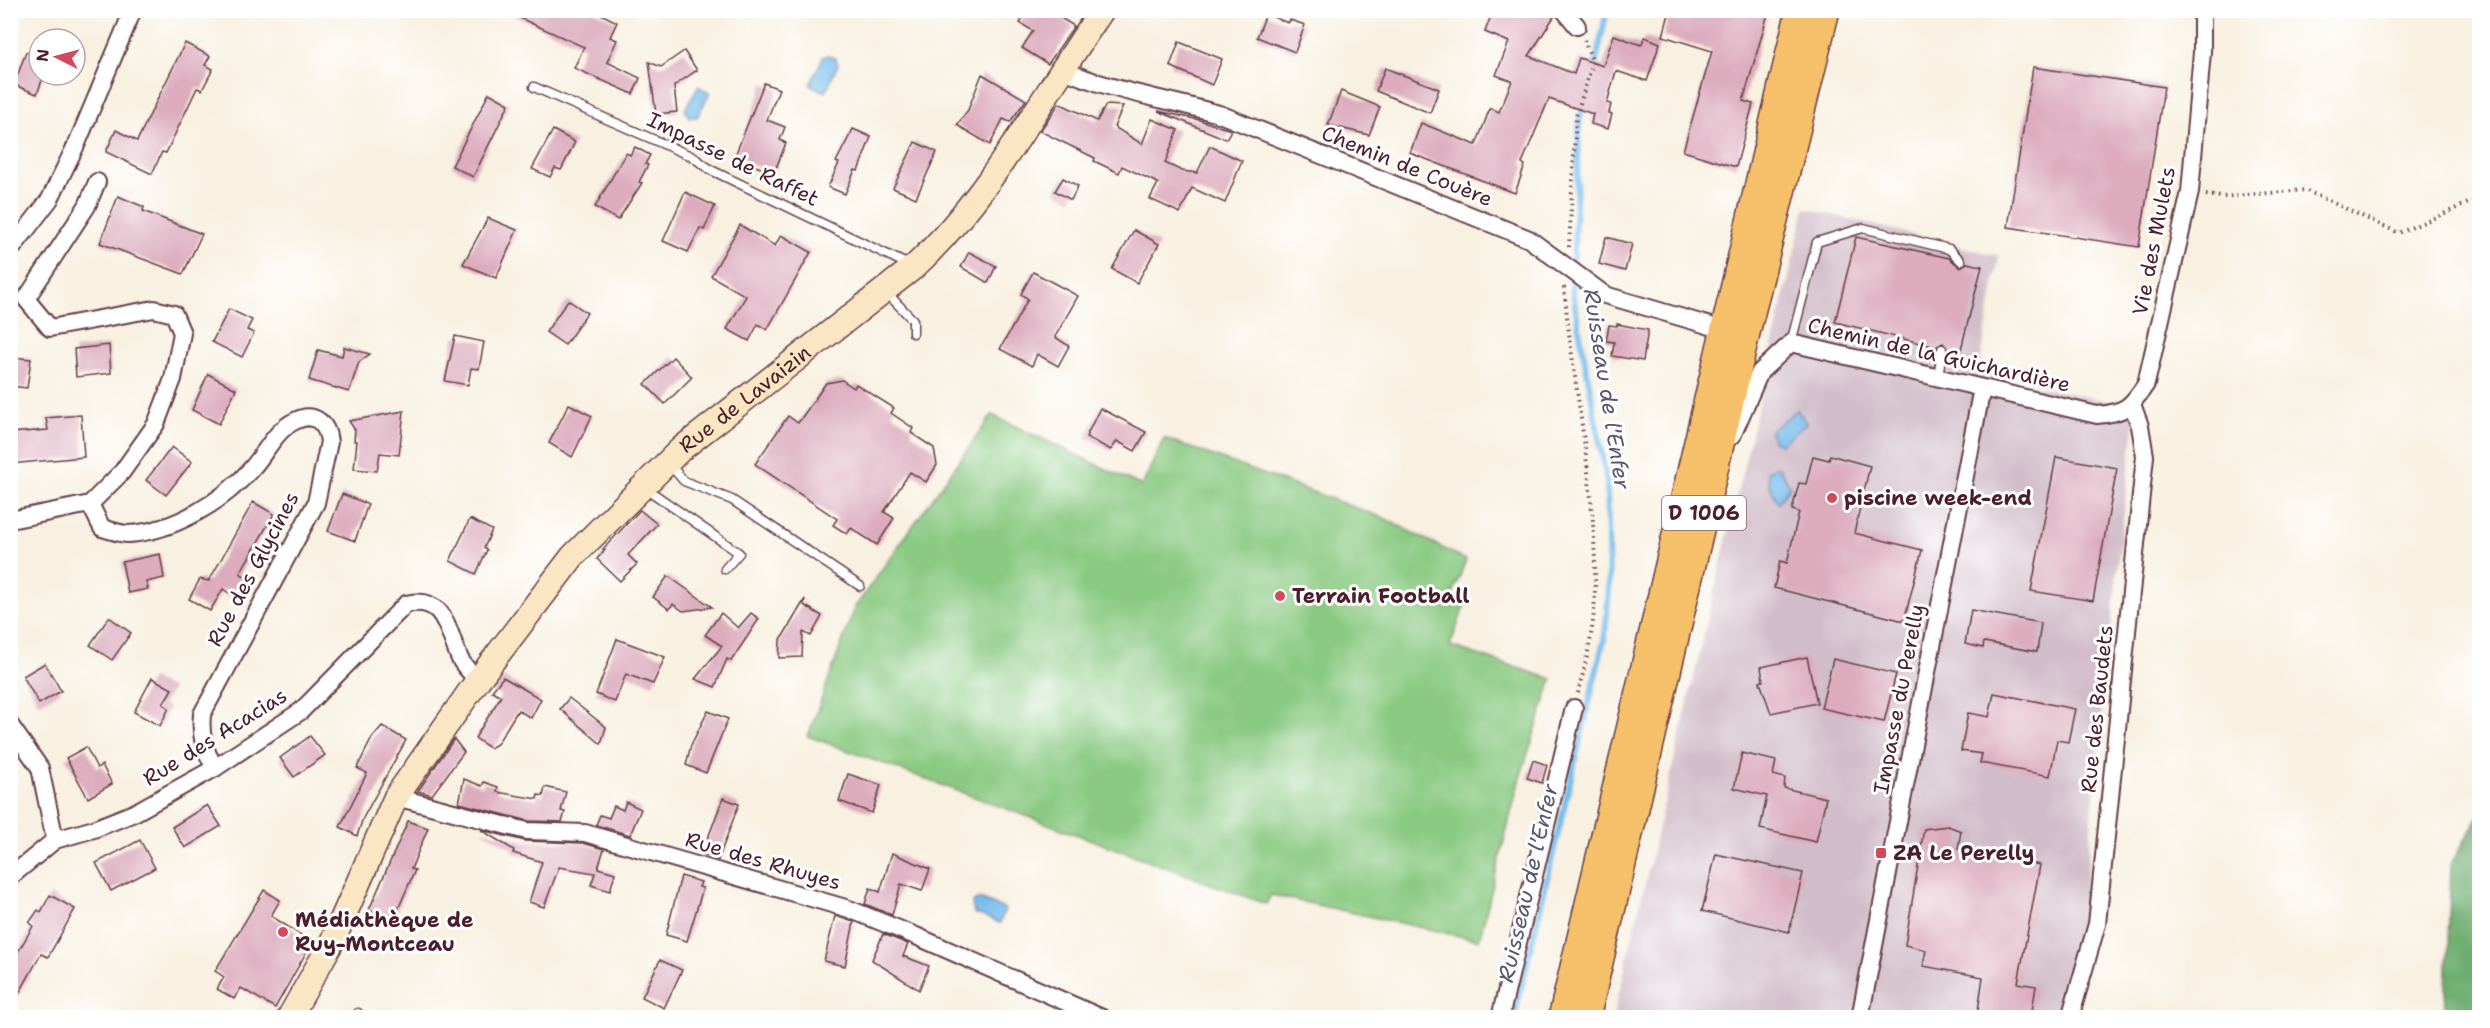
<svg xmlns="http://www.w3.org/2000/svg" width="2490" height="1028" font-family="'Shantell Sans',sans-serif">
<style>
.industrial{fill:#d1bdc9}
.green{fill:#89c981;stroke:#6a7456;stroke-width:1.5}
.forest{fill:#6ead6f;stroke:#5c664d;stroke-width:1.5}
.water{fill:#74bcec;stroke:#5f6e8c;stroke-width:1.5}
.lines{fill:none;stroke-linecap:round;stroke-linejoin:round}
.stream{stroke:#74bcec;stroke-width:6}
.building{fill:#dcacbd}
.service-casing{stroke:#643e46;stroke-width:11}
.minor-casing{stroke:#643e46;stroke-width:20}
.secondary-casing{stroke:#643e46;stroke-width:27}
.primary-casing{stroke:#643e46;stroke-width:30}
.path{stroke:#643e46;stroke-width:4;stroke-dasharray:1.5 4.5;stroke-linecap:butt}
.service{stroke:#fff;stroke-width:8}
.minor{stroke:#fff;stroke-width:16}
.secondary{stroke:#fbe6c4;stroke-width:24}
.primary{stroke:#f6c06b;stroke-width:27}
.poi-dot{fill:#d1495b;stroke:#fff;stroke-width:2}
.labels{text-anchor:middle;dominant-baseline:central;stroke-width:6;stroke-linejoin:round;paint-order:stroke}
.shield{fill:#fff;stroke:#80626b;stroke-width:1.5}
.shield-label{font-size:20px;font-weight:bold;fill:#4a1f2b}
.street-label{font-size:21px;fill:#4a1f2b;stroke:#fff}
.poi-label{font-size:21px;font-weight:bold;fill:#4a1f2b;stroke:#fff;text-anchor:start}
.water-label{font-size:22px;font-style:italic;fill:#59566f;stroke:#fff}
</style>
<rect width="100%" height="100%" fill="#fff"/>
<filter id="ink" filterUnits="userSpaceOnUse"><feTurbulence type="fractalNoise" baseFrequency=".0167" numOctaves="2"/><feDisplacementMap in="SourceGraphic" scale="12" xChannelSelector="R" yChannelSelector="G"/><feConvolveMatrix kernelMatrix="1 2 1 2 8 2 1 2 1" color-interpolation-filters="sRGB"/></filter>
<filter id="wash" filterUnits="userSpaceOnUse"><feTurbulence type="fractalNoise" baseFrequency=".008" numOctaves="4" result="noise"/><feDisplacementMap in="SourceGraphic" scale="24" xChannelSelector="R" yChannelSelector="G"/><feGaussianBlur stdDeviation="1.35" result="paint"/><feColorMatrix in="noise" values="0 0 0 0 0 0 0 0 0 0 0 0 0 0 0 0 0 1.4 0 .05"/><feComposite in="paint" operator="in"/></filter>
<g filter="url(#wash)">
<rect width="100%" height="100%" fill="#f8f0e0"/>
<polygon class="industrial" points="1805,208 1999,256 1978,374 2136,407 2101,713 2082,932 2059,1017 1613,1018"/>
<polygon class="green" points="992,415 1142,486 1164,438 1384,518 1466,560 1452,596 1465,604 1450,646 1552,679 1519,781 1479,940 1271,895 1266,904 808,736 855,607"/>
<polygon class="forest" points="2479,816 2479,1017 2445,1017 2451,864"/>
<g class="water">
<polygon points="828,55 836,59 838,64 826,92 810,85 823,57"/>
<polygon points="698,86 710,93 697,117 689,117 685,110"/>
<polygon points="1797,410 1807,423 1781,444 1774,442 1770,431"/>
<polygon points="1778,466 1790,486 1778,503 1769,484 1767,471"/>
<polygon points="979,899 1005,909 1000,923 974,913 972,903"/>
</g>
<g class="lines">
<g class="stream">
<polyline points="1594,71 1607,10"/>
<polyline points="1514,1018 1605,635 1609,588 1607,483 1572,289 1580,117 1584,104"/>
</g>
</g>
<g id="blocks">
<g class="building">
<polygon points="502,10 593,10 617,22 610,37 617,40 607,62 640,78 633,94 574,68 584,47"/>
<polygon points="1027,10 1048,10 1074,26 1048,64 1022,48 1033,31 1020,23"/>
<polygon points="1493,10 1554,10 1555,15 1529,56 1574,74 1579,58 1603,66 1614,35 1641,45 1645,37 1660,43 1647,81 1616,71 1607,103 1611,104 1609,113 1612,114 1608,129 1591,124 1593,114 1549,99 1522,163 1525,165 1515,193 1410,153 1421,123 1476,145 1490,108 1499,112 1512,81 1496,75 1509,42 1485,32"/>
<polygon points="1670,10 1769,10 1743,101 1753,104 1736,167 1683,151 1712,51 1663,36"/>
<polygon points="1266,14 1288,23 1290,20 1305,25 1295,52 1257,37"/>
<polygon points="1179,42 1222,59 1212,85 1170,66"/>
<polygon points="185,43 210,56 205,65 213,69 202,90 197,88 166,153 162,152 152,174 106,152 116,130 137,141"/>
<polygon points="684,51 697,70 674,86 677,112 656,114 649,62 661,67"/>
<polygon points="26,52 39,57 39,75 44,75 37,94 14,85"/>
<polygon points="2033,67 2164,87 2139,247 2008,227"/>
<polygon points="1385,68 1439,89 1430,113 1376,91"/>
<polygon points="982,74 1026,100 1010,122 1003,119 990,145 957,125 968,110"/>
<polygon points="764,83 779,89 767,120 785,127 780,140 786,143 774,173 734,158"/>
<polygon points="1341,91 1380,107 1369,135 1328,125"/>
<polygon points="489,93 509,104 473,177 452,166"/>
<polygon points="1059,103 1097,121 1106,105 1123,106 1114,127 1142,144 1152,119 1178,130 1165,163 1182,171 1197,173 1210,146 1242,161 1225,203 1192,188 1180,213 1150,199 1158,183 1122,166 1119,173 1094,161 1095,158 1040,131"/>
<polygon points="1158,111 1199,120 1231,130 1226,139"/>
<polygon points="853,129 871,137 858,171 855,170 845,194 828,187 839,163 836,162"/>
<polygon points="553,130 575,142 561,170 555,168 550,177 532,169"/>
<polygon points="915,142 937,152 916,198 893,188"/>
<polygon points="635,147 650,155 645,164 648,165 639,182 642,183 618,220 595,207 626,153 630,155"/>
<polygon points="1063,178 1078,186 1071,200 1055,191"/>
<polygon points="685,192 715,206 704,230 700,228 688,252 663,241"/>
<polygon points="118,196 144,207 143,211 202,234 183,274 100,243"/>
<polygon points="488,218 517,230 496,278 463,264"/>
<polygon points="740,225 775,246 781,235 811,252 767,330 758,324 749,341 727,329 746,296 711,276"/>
<polygon points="1134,230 1159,244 1137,283 1112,269"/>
<polygon points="1606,237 1632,244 1625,271 1599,264"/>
<polygon points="1856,237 1949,258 1960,267 1967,263 1982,266 1960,353 1948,350 1943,343 1936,347 1835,322"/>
<polygon points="969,252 996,266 988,283 961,267"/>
<polygon points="1033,272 1078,296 1055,337 1069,346 1058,366 1037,354 1032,366 1000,349 1028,299 1021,294"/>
<polygon points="568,300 587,313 565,345 546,332"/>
<polygon points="229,309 252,320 247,330 254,333 242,357 212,342"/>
<polygon points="1617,324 1648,330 1643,361 1612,356 1614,342 1606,341 1609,325 1617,326"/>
<polygon points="455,336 484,342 479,369 471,368 468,385 445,381"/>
<polygon points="109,345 111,373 76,377 74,349"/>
<polygon points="344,347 370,354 359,362 349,392 309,380 318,350 342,356"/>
<polygon points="10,357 31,359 27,388 10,386"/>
<polygon points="673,357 692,377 665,404 645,384"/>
<polygon points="208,374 236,389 219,424 192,410"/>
<polygon points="842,380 854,388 856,384 894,408 891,413 913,428 911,433 934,448 937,465 926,482 910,472 884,512 894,518 877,545 851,528 847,534 833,525 837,519 755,464 788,416 798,423 826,383"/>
<polygon points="569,404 592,416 572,457 549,443"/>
<polygon points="1100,408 1146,432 1135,451 1117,441 1111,450 1086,437"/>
<polygon points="404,411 399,455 380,453 377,471 354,469 357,441 354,441 355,430 349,421"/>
<polygon points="81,415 84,457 10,464 10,433 48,430 46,418"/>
<polygon points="172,447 192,462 166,495 146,480"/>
<polygon points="1830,455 1870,466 1854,533 1922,550 1904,621 1774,588 1780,561 1787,563 1799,512 1792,510 1799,483 1806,484 1813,456 1829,460"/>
<polygon points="2056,457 2117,468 2093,601 2031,591"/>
<polygon points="342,494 368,504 355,541 328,531"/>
<polygon points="253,502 274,514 240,573 247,578 236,598 223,589 210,611 189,599 200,579 209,581"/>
<polygon points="640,510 657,524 628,555 637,564 620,581 597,559 605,550 603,549"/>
<polygon points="470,519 492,530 484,548 487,550 476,574 450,561"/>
<polygon points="160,554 164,578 146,582 148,589 128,593 122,562"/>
<polygon points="668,576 712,607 683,611 673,604 669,609 653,597"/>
<polygon points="805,599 804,605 822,616 811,636 803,632 802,657 779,658 780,641"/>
<polygon points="1971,610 2041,623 2037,652 1984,642 1983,648 1965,644"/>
<polygon points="721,613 738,628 751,613 759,619 731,661 727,659 715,687 695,679 722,646 705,635"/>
<polygon points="109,617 131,633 112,660 90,645"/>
<polygon points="617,639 665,657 653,684 626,674 615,702 596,694"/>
<polygon points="1807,657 1817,703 1771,713 1760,682 1763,681 1761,667"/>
<polygon points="1833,659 1896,674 1884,722 1821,708"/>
<polygon points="45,663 61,691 39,704 23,676"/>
<polygon points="503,677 541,699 531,718 518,710 497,744 490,748 475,738 501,696 492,691"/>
<polygon points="152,678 172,689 163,704 169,708 160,726 134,712"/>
<polygon points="1994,693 2075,709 2068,742 2057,740 2050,776 1980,763 1982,754 1961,751 1968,713 1989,717"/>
<polygon points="569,698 606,727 601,744 560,709"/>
<polygon points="708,711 728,719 706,773 686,765 691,745"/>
<polygon points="382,726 406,740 363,818 357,836 340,827 367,773 357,768 372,738"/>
<polygon points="310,736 325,755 294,777 280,758"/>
<polygon points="454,739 464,752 432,795 418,791"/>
<polygon points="86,747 97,768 102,765 112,784 88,798 66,758"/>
<polygon points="1742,753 1776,761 1773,775 1785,778 1784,788 1826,798 1816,842 1760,829 1767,796 1734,788"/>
<polygon points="1533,760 1547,765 1542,783 1527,778"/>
<polygon points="848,774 881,785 872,813 839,801"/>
<polygon points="464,779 482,786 484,782 498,787 497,792 537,799 538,795 543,796 545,787 566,792 561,811 565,812 562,822 529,821 459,803"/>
<polygon points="723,798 739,804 718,860 702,854"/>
<polygon points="626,802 641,809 630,835 596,825 600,815 609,818 614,806 623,810"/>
<polygon points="207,805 221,826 185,848 172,827"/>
<polygon points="408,821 428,828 411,869 415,870 393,921 369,910"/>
<polygon points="1948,826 1961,831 1958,849 2040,865 2018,983 2036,986 2031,1017 1977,1017 1983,977 1923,966 1926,950 1905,945 1924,829"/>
<polygon points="481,830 525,841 583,843 604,849 598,868 615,873 610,891 591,885 595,873 559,867 544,907 529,902 542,862 513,853 514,850"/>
<polygon points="140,840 155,868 111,891 96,863"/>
<polygon points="892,853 930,869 922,891 901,884 892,915 865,904 870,888 880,892"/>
<polygon points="1716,854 1803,873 1789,932 1702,911"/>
<polygon points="681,876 701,882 699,887 703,888 687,941 666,935"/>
<polygon points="264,890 280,900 271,916 312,942 275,1008 241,988 234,999 217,989 224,977 215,971"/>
<polygon points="50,895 75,909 48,957 41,954 10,1010 10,966 33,926 29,923 38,910 41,912"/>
<polygon points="835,916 854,922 845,966 824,961"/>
<polygon points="883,934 908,944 903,956 929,966 919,990 872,960"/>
<polygon points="660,960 682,970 664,1008 642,997"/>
</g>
</g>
</g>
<g filter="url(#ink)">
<use href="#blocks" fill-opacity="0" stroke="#643e46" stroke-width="1.5"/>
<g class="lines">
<g class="service-casing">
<g id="service">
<polyline points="534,87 693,157 711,170 911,266"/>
<polyline points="885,291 913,320 913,333"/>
<polyline points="1791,343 1817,242 1863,228 1949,249 1961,261"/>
<polyline points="1938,378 1942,349"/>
<polyline points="670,465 684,481 732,500 860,586"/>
<polyline points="644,487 739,553 725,569"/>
<polyline points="355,1018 358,1013"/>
</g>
</g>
<g class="minor-casing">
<g id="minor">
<polyline points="1564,10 1577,26"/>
<path d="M1062 69C1112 92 1169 99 1222 115L1529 239 1605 295 1724 330"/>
<polyline points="10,251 50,199 78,141 133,10"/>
<path d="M1732 436 1760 372 1791 343 2097 415C2125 413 2131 407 2146 384L2190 192 2202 52V10"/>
<path d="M90 504 102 528C110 530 120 534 128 534 173 532 224 501 252 468 266 453 275 430 295 421 314 411 327 423 329 442L316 503 202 714C200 736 204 749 215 768"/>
<polyline points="10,520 90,504 122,472 156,424 173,379 182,333 174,314 154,309 50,328 26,299 87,206 97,182"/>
<path d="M10 725 40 768 55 840 94 829 134 813 215 768 301 711 406 604C446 595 447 631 460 659 464 667 472 674 478 680"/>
<polyline points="396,797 527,831 585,833 849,909 916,936 1102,1018"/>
<polyline points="10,877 55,840"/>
<polyline points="1500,1018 1574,708"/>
<polyline points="1860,1018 1982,388"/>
<polyline points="2070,1018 2097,924 2145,456 2140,426 2132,404"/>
</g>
</g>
<g class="secondary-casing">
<g id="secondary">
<path id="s1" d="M289 1018 334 938 396 797 478 680 573 556 681 449 914 267C991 195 1042 97 1102 10"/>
</g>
</g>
<g class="primary-casing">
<g id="primary">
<polyline points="1562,1018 1800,10"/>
<polyline points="1586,1018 1746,333 1826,10"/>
</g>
</g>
<g class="path">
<polyline points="2206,195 2222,197 2305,190 2399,233 2480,198"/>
<polyline points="1569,247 1576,116 1593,62 1584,40"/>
<path d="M1564 287C1573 387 1597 488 1595 589 1595 623 1587 660 1578 693"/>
</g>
<use href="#service" class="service"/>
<use href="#minor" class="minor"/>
<use href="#secondary" class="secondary"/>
<use href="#primary" class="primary"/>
</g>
</g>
<g class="poi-dot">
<circle cx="1832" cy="498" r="6"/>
<circle cx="1280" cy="596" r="6"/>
<rect x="1875" y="847" width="12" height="12" rx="3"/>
<circle cx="283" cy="932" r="6"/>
</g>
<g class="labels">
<rect class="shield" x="1662" y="496" width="84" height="34" rx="4.5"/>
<g class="shield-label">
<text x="1704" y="513">D 1006</text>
</g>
<g class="street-label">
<text transform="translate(733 159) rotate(26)">Impasse de Raffet</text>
<text transform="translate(1407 166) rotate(22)">Chemin de Couère</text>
<text transform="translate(2154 241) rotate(-79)">Vie des Mulets</text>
<text transform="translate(1939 355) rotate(13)">Chemin de la Guichardière</text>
<text stroke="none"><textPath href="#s1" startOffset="778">Rue de Lavaizin</textPath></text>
<text transform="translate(253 569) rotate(-62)">Rue des Glycines</text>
<text transform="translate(1899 699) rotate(-79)">Impasse du Perelly</text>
<text transform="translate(2097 709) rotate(-84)">Rue des Baudets</text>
<text transform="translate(215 737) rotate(-32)">Rue des Acacias</text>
<text transform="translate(763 861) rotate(16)">Rue des Rhuyes</text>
</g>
<g class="poi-label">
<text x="1844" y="498">piscine week-end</text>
<text x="1292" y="596">Terrain Football</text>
<text x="1893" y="853">ZA Le Perelly</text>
<text x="295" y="920">Médiathèque de<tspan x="295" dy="24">Ruy-Montceau</tspan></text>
</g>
<g class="water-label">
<text transform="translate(1607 389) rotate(81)">Ruisseau de l'Enfer</text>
<text transform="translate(1528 883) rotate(-77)">Ruisseau de l'Enfer</text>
</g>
</g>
<rect width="2490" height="1028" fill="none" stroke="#fff" stroke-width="36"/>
<g transform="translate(57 57) rotate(276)"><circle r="28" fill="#ffffff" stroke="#b7a5aa" stroke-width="1.5"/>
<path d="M0-4.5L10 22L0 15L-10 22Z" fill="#d1495b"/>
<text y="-9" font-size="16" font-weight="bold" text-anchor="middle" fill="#4a1f2b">N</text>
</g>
</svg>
